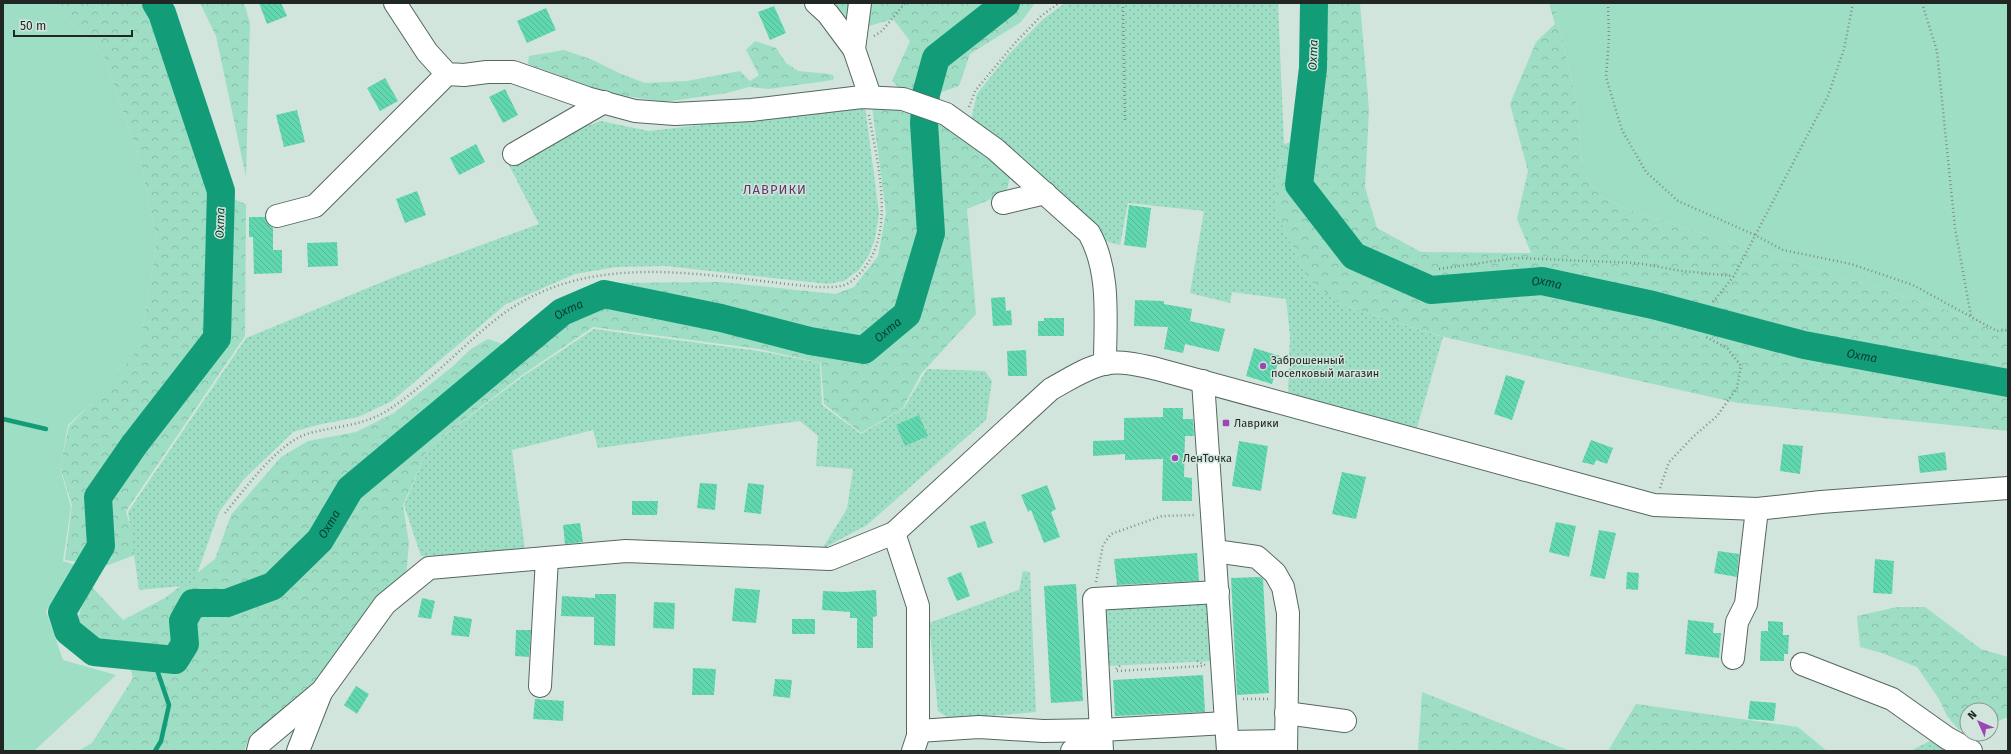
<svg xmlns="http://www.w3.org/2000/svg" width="2011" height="754" font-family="'Fira Sans',sans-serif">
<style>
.grass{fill:#9edec5}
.forest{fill:url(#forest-crowns)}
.park{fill:url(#park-dots)}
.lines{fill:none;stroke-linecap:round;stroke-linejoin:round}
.stream{stroke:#129d78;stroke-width:4.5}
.river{stroke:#129d78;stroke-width:28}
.building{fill:url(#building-back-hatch)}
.minor-casing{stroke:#566760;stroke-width:24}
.path{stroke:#808d88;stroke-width:2.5;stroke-dasharray:1 3;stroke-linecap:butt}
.minor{stroke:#fff;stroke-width:22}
.poi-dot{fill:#9c47b4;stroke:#d2e5dd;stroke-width:1.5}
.labels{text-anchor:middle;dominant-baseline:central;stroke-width:3;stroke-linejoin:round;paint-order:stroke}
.poi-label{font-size:11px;fill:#202724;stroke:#d2e5dd;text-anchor:start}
.water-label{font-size:12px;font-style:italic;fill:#073d2e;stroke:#d2e5dd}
.quarter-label{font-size:13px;letter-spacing:1px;fill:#5f356b;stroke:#d2e5dd}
</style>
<defs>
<pattern id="forest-crowns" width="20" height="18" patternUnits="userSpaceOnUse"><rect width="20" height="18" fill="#9edec5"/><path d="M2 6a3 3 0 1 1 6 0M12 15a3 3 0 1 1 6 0" fill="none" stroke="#88bea9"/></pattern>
<pattern id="park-dots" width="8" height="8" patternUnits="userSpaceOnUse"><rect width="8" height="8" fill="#9edec5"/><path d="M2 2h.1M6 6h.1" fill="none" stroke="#88bea9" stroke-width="1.8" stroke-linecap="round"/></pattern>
<pattern id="building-back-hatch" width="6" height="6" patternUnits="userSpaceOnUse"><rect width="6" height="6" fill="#61d7af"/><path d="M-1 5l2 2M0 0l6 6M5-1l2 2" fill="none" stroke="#54b996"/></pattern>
</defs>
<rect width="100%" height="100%" fill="#d2e5dd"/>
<g class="grass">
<polygon points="3,3 48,3 103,53 141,164 157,241 140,348 103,393 68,425 60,468 71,507 63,561 75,565 46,611 63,660 116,675 34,751 3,751"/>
<polygon points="1554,3 2008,3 2008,327 2004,328 1629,210 1600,196 1583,173 1576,100"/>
</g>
<g class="forest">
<polygon points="48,3 154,3 160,13 219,193 246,204 245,336 126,511 137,554 106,566 65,560 72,505 60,467 69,426 103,392 140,347 157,241 141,164 103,53"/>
<polygon points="200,3 244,3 250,23 246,177 216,36"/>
<polygon points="813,3 1035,3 1021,22 970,54 959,86 936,94 901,89 892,81 910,41 893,19 842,34"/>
<polygon points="1316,3 1360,3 1369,110 1365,187 1377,228 1421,252 1531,253 1517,219 1528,171 1510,104 1536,42 1555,24 1549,3 1554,3 1576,100 1583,173 1600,196 1629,210 2004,328 2008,327 2008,431 1738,403 1444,337 1342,305 1308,280 1278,216 1275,187 1284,144 1318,134 1307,133 1315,68"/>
<polygon points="755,41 776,48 786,63 798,71 830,74 834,76 833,80 769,89 749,87 727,93 665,102 619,95 580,84 528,64 529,56 564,50 593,60 621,74 645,83 687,81 740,71 750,81 759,75 746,50"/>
<polygon points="893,104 943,119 1011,174 1006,193 967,209 976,314 921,374 903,408 861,433 824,404 821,363 759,349 593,327 521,376 428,448 403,505 409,543 406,576 322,677 284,714 250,735 244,751 78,751 92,743 133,678 125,648 93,645 77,621 89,584 123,620 165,598 215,559 231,515 281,457 308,441 356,432 394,413 452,367 471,349 488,339 506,345 565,299 602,283 721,282 835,294 854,287 878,256 886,213 872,107"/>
<polygon points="1897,607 1925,607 1981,649 2008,657 2008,717 1991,724 1991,710 1967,710 1967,728 1959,730 1947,716 1939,699 1917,667 1882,653 1860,647 1857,616"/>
<polygon points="1422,692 1570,751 1418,751"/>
<polygon points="1636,704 1798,727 1827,751 1608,751"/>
</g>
<g class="park">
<polygon points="1065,3 1278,3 1284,144 1275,187 1278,216 1308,280 1342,305 1443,337 1416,431 1288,394 1290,335 1286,299 1232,292 1230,303 1190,293 1204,211 1128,203 1120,245 1097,239 970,124 977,94 1009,54 1043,19"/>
<polygon points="865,106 879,213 875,239 869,255 859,270 844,281 828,284 666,266 616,267 575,274 506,304 392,401 358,417 317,425 293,432 244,479 219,512 193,585 139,590 128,512 246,338 397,276 539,224 509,165 569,132 601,121 649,131"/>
<polygon points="594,329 759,351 820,363 822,405 861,434 904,408 927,369 985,371 992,381 986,420 867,525 822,549 847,509 853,469 816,466 818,436 800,421 598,448 593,430 512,450 525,550 421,556 404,505 428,448 522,377"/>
<polygon points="1023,571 1030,572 1036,712 950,719 938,711 929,623 1019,590"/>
<polygon points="1210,602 1212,661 1106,666 1104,607"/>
<polygon points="1936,738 1959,751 1910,751"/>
</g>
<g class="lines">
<g class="stream">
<polyline points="3,419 46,429"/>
<polyline points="153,658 169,705 161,741 155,751"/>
</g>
<g class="river">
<path id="s1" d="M156 3 162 13 221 191 217 338 134 445 98 497 101 546 62 612 68 631 94 652 175 660 185 644 183 621 193 603H227L273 586 320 540 350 489 562 312 604 294 721 318 810 341 864 350 907 314 931 233 924 123 926 94 936 58 1006 3"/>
<path id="s2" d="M1314 3 1313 68 1299 185 1354 256 1431 290 1542 281 1653 305 1804 345 2008 383"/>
</g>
</g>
<g class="building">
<polygon points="259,3 281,3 287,16 267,24"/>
<polygon points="774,6 786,33 770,40 758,12"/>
<polygon points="546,8 556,30 527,43 517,21"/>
<polygon points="385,78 398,101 380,111 367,88"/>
<polygon points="505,89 518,115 503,123 489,97"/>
<polygon points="297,110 305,142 284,147 276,115"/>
<polygon points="476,144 485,162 459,175 450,158"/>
<polygon points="417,191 426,215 405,223 396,199"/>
<polygon points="1129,205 1151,208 1146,248 1124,245"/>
<polygon points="249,217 265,217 268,224 273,228 273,250 282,250 282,273 254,274 253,237 249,237"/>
<polygon points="337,242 338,266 308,267 307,243"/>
<polygon points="1005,297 1006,311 1011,310 1012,325 993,326 991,298"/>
<polygon points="1135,300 1164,301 1164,304 1192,309 1190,321 1225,329 1219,352 1185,344 1183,353 1164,349 1168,327 1134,326"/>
<polygon points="1044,318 1064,318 1064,336 1038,336 1038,321 1044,321"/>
<polygon points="1254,348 1280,356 1272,384 1246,376"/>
<polygon points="1026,350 1027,376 1008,376 1007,351"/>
<polygon points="1506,375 1525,381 1512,420 1494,414"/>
<polygon points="1163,408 1183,408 1183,419 1193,419 1194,436 1185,436 1184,477 1192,478 1192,501 1162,501 1163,459 1125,460 1125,454 1093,456 1093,441 1124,440 1124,418 1163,417"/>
<polygon points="919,415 928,436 905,446 896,425"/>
<polygon points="1591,440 1613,448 1607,464 1596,460 1594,465 1582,462"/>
<polygon points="1239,441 1268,446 1261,491 1232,486"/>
<polygon points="1783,444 1803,446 1800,474 1780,471"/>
<polygon points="1945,452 1947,470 1920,473 1918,456"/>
<polygon points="1342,472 1366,477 1356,519 1332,514"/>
<polygon points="700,483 717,484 715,510 697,508"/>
<polygon points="748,483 764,485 761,514 744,512"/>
<polygon points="1047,485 1056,509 1051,512 1060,537 1044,543 1031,510 1028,512 1021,495"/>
<polygon points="632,501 658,501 657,515 632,515"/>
<polygon points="985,521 993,543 978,548 970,526"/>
<polygon points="1556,522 1576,526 1569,557 1549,552"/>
<polygon points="580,523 583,542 565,544 563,525"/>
<polygon points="1599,530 1616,533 1605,579 1590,576"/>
<polygon points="1718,551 1739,554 1737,577 1714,573"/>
<polygon points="1197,553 1199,581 1117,585 1114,559"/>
<polygon points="1875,559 1894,561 1892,594 1873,593"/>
<polygon points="961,572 970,596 957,601 947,578"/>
<polygon points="1627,572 1639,573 1638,590 1626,589"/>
<polygon points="1260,577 1263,579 1269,693 1237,695 1231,578"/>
<polygon points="1076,584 1083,701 1051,703 1044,586"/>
<polygon points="735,588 760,590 756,623 732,621"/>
<polygon points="876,590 877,616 873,617 873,648 857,648 857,618 850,618 850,612 822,610 823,591 845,592"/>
<polygon points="595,594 616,594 615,646 594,645 594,617 561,616 562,596 595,598"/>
<polygon points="422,598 435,601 431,619 418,617"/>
<polygon points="654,602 675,603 674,629 653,628"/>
<polygon points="454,616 472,619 469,637 451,635"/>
<rect x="792" y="619" width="23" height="15"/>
<polygon points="1688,620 1714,623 1713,633 1721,633 1719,658 1685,654"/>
<polygon points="1768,621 1783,622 1783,635 1789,635 1788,654 1784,654 1784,661 1760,661 1761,631 1768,631"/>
<polygon points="516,630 531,630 529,657 515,656"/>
<polygon points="693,668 716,669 714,695 692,695"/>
<polygon points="1203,675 1205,712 1115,716 1113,680"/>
<polygon points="775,679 792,680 790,698 773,696"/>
<polygon points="356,686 369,694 357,714 344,705"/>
<polygon points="535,699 564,701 563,721 533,719"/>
<polygon points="1750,701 1776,703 1774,721 1748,719"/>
</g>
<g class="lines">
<g class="minor-casing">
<g id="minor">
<path d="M395 3 427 52 447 74 464 75 487 72H513L587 98 635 111 675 114 751 110 862 97 903 99 946 114 995 149 1089 233C1111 272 1105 321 1105 364"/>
<polyline points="816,3 828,14 854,49"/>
<polyline points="860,3 854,49 870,96"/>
<polyline points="514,154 604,102"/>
<polyline points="1003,203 1045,193"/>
<polyline points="277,216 315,206 447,74"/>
<polyline points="1203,381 1228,751"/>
<polyline points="894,533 918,606 918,736 913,751"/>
<polyline points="1215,551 1257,557 1275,573 1283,587 1288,613 1286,751"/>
<polyline points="1733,658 1737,622 1746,604 1757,509"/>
<polyline points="1802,664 1892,699 1947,738 1971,751"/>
<polyline points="540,686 547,558"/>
<polyline points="1286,713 1345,721"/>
<polyline points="918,731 979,727 1043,731 1101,730 1226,723"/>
<polyline points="1228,742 1286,741"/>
<path d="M258 751 260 743 322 691 385 604 429 568 626 551 830 559 894 533 1051 389C1068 380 1085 368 1104 364 1121 360 1140 365 1157 369L1654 505 1757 509 1821 502 2008 488"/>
<polyline points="298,751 320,695"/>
<polyline points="1072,751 1101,730"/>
<polyline points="1102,751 1094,599 1218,592"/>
</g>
</g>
<g class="path">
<polyline points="1123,3 1125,121"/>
<polyline points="1608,3 1609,37 1606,77 1622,130 1646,172 1678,201 1755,235 1783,250 1851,264 1913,285 1997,331 2008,330"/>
<polyline points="1922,3 1937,51 1955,228 1971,316"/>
<polyline points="874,36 882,31 905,3"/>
<polyline points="969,107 975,91 1015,43 1041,16 1059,3"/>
<polyline points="1439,269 1515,258 1637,263 1682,271 1733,276"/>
<polyline points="1713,302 1734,276 1828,96 1844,49 1853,3"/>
<polyline points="1660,488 1669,462 1694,436 1717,416 1737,388 1741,366 1727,348 1706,337"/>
<path d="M225 513C246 488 279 441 310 433 336 426 361 426 385 412 427 386 460 347 499 317 592 246 711 278 817 287 827 287 838 288 847 284 853 281 857 276 861 272 897 233 877 162 869 115"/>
<polyline points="1096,582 1103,545 1111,534 1162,516 1194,515"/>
<polyline points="1197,661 1205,665"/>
<polyline points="1116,669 1121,665"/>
<polyline points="1117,671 1203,666"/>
<polyline points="1243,699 1268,699"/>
</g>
<use href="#minor" class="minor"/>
</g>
<g class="poi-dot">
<circle cx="1263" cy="366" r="4"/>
<rect x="1222" y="419" width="8" height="8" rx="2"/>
<circle cx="1175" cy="458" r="4"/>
</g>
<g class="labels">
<g class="poi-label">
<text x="1271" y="360">Заброшенный<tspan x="1271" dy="13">поселковый магазин</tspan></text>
<text x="1234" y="423">Лаврики</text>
<text x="1183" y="458">ЛенТочка</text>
</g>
<g class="water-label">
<text transform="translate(1313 55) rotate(-88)">Охта</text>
<text transform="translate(220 223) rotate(-88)">Охта</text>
<text stroke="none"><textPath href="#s2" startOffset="473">Охта</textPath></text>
<text stroke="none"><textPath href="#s1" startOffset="1359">Охта</textPath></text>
<text stroke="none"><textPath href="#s1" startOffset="1695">Охта</textPath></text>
<text stroke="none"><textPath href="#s2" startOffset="797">Охта</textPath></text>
<text stroke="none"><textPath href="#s1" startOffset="1035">Охта</textPath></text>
</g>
<g class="quarter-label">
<text x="775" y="189">ЛАВРИКИ</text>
</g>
</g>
<rect width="2011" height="754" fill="none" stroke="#202724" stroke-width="8"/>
<g transform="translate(1979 722) rotate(315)"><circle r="19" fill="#d2e5dd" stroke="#8b9993"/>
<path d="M0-3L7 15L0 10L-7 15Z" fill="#9c47b4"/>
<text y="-6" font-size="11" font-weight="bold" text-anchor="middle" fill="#202724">N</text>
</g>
<path d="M14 30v6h118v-6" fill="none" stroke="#202724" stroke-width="2"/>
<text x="20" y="30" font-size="12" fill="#202724" stroke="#d2e5dd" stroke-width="3" paint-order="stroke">50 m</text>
</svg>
